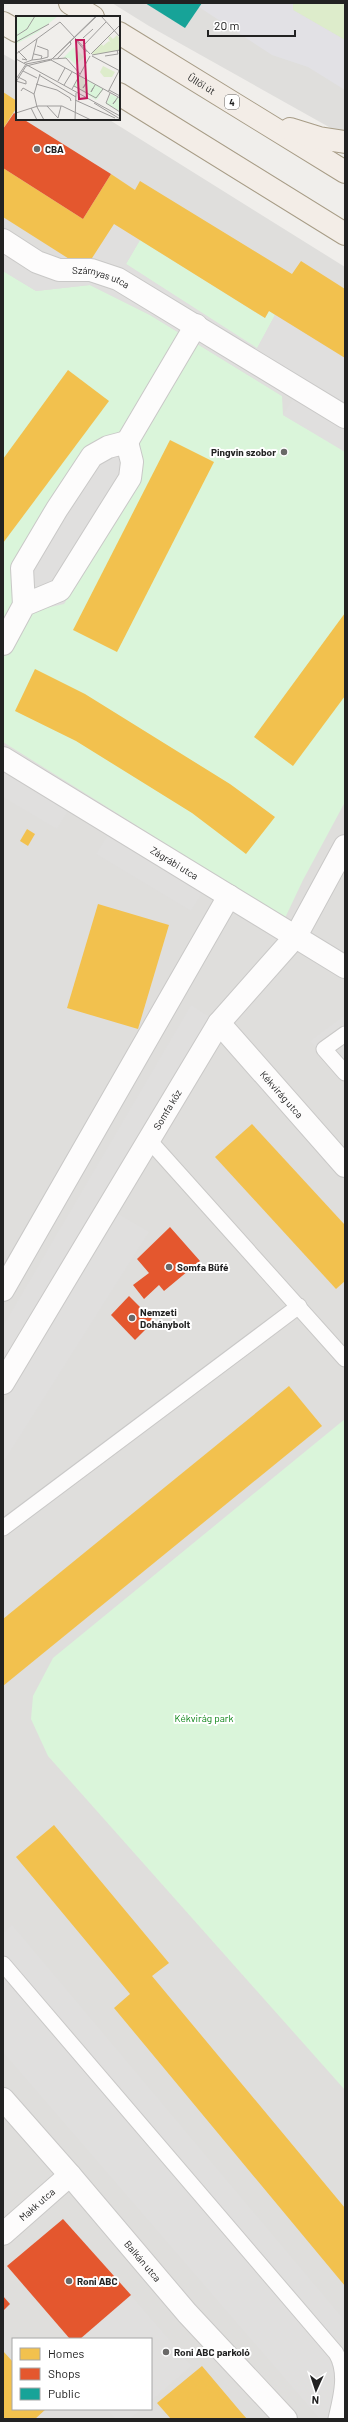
<svg xmlns="http://www.w3.org/2000/svg" width="348" height="2422" font-family="Barlow,sans-serif">
<style>
.residential{fill:#dfdedc;fill-rule:evenodd}
.grass{fill:#ddeccb}
.park{fill:#daf5da}
.parking{fill:#e0dfde}
.plaza{fill:#e2e1e5}
.homes{fill:#f2c14e}
.shops{fill:#e4572e}
.public{fill:#17a398}
.lines{fill:none;stroke-linecap:round;stroke-linejoin:round}
.lane-casing{stroke:#c9c8c7;stroke-width:17}
.street-casing{stroke:#c9c8c7;stroke-width:24}
.primary-casing{stroke:#a79c86;stroke-width:24}
.lane{stroke:#fdfcfc;stroke-width:15}
.street{stroke:#fdfcfc;stroke-width:22}
.primary{stroke:#f3ede7;stroke-width:22}
.poi-dot{fill:#6a6968;stroke:#fff;stroke-width:1.5}
.labels{text-anchor:middle;dominant-baseline:central;stroke-width:4;stroke-linejoin:round;paint-order:stroke}
.shield{fill:#fff;stroke:#646464;stroke-width:1}
.shield-label{font-size:9px;font-weight:bold;fill:#222}
.street-label{font-size:10px;fill:#222;stroke:#fff}
.poi-label{font-size:10px;font-weight:bold;fill:#222;stroke:#fff;text-anchor:start}
.park-label{font-size:10px;fill:#0c8416;stroke:#fff}
.inset-road{fill:none;stroke:#9e9c9b;stroke-width:1}
.view{fill:#c2185b;fill-opacity:0.15;stroke:#c2185b;stroke-width:2}
.inset-edge{fill:none;stroke:#222;stroke-width:2}
</style>
<rect width="100%" height="100%" fill="#f0eeeb"/>
<g class="residential">
<polygon points="112,3 345,3 345,136 149,26"/>
<path d="M3 54 17 62V119H108L345 267V2419H3ZM13 2339H151V2409H13Z"/>
</g>
<polygon class="grass" points="293,3 345,3 345,40 293,10"/>
<g class="park">
<polygon points="140,240 265,318 269,311 275,315 257,349 126,264"/>
<polygon points="3,271 36,291 90,285 150,315 282,396 283,415 345,451 345,802 303,880 285,918 3,742"/>
<polygon points="345,1419 345,2090 48,1756 31,1719 33,1696 53,1658"/>
</g>
<g class="parking">
<polygon points="114,224 140,240 126,264 257,348 275,315 345,358 345,452 283,415 299,390 289,384 282,396 150,315 90,285 36,291 3,271 3,240 37,262 88,264"/>
<polygon points="133,433 142,479 64,604 18,614 14,570 89,447"/>
<polygon points="3,763 72,804 57,829 3,797"/>
<polygon points="112,828 207,885 191,911 96,854"/>
<polygon points="191,1005 219,1023 108,1208 149,1232 3,1463 3,1406 98,1226 3,1384 3,1326"/>
<polygon points="345,1015 345,1082 310,1041"/>
<polygon points="12,1925 345,2321 345,2419 320,2419 3,2052 3,1933"/>
<polygon points="131,2295 192,2366 151,2401 151,2339 80,2339"/>
<polygon points="106,2409 142,2409 130,2419 115,2419"/>
</g>
<polygon class="plaza" points="202,3 293,3 293,10 345,40 345,90 308,67 272,55 199,7"/>
<g class="homes">
<polygon points="3,92 17,101 17,107 3,129"/>
<polygon points="3,168 83,219 111,174 135,190 140,181 292,274 301,261 345,289 345,358 269,311 265,318 114,224 85,269 3,217"/>
<polygon points="68,370 109,401 3,543 3,459"/>
<polygon points="170,440 214,462 117,652 73,630"/>
<polygon points="345,613 345,696 293,766 254,737"/>
<polygon points="35,669 85,694 230,784 275,817 246,854 192,813 76,741 15,711"/>
<polygon points="27,829 35,834 28,846 20,841"/>
<polygon points="98,904 169,925 138,1029 67,1008"/>
<polygon points="252,1124 345,1225 345,1281 336,1289 215,1157"/>
<polygon points="289,1386 322,1426 3,1686 3,1619"/>
<polygon points="54,1825 169,1963 152,1976 345,2208 345,2286 114,2008 130,1994 16,1857"/>
<polygon points="3,2351 13,2362 13,2409 46,2409 35,2419 3,2419"/>
<polygon points="202,2366 240,2411 247,2419 171,2419 157,2403"/>
</g>
<g class="shops">
<polygon points="14,113 17,115 17,119 23,119 111,174 83,219 3,168 3,129"/>
<polygon points="170,1227 200,1261 164,1291 159,1285 144,1299 133,1285 149,1273 137,1259"/>
<polygon points="129,1296 154,1321 135,1340 111,1315"/>
<polygon points="63,2219 131,2295 80,2339 70,2339 7,2266"/>
<polygon points="3,2296 10,2304 3,2311"/>
</g>
<polygon class="public" points="145,3 202,3 185,28"/>
<g class="lines">
<g class="lane-casing">
<g id="lane">
<polyline points="345,1034 324,1049 345,1073"/>
<polyline points="148,1139 345,1359"/>
<polyline points="3,1528 299,1306"/>
<path d="M3 1964 336 2353C348 2373 341 2397 336 2419"/>
</g>
</g>
<g class="street-casing">
<g id="street">
<path id="s1" d="M3 240 37 262 59 270H91L118 279 345 417"/>
<polyline points="127,442 196,325"/>
<polyline points="3,644 24,605 22,568 57,509 92,456 108,447 127,442 132,462 130,478 60,590 24,605"/>
<path id="s2" d="M3 758 345 967"/>
<path id="s3" d="M219 1023 345 1166"/>
<polyline points="3,1290 229,896"/>
<path id="s4" d="M3 1383 219 1023 296 936 345 846"/>
<path id="s5" d="M3 2099 70 2175 187 2313 286 2419"/>
<path id="s6" d="M3 2234 70 2175"/>
</g>
</g>
<g class="primary-casing">
<g id="primary">
<polyline points="70,3 93,17"/>
<polyline points="3,23 17,31"/>
<path id="s7" d="M119 33 345 172"/>
<polyline points="119,94 345,234"/>
<polyline points="290,129 319,138 345,142"/>
</g>
</g>
<use href="#lane" class="lane"/>
<use href="#street" class="street"/>
<use href="#primary" class="primary"/>
</g>
<g class="poi-dot">
<circle cx="37" cy="149" r="4"/>
<circle cx="284" cy="452" r="4"/>
<circle cx="169" cy="1267" r="4"/>
<circle cx="132" cy="1318" r="4"/>
<circle cx="69" cy="2281" r="4"/>
<circle cx="166" cy="2352" r="4"/>
</g>
<g class="labels">
<rect class="shield" x="225" y="95" width="14" height="14" rx="3"/>
<g class="shield-label">
<text x="232" y="102">4</text>
</g>
<g class="street-label">
<text stroke="none"><textPath href="#s7" startOffset="97">Üllői út</textPath></text>
<text stroke="none"><textPath href="#s1" startOffset="107">Szárnyas utca</textPath></text>
<text stroke="none"><textPath href="#s2" startOffset="201">Zágrábi utca</textPath></text>
<text stroke="none"><textPath href="#s3" startOffset="95">Kékvirág utca</textPath></text>
<text stroke="none"><textPath href="#s4" startOffset="319">Somfa köz</textPath></text>
<text stroke="none"><textPath href="#s6" startOffset="45">Makk utca</textPath></text>
<text stroke="none"><textPath href="#s5" startOffset="214">Balkán utca</textPath></text>
</g>
<g class="poi-label">
<text x="45" y="149">CBA</text>
<text x="276" y="452" text-anchor="end">Pingvin szobor</text>
<text x="177" y="1267">Somfa Büfé</text>
<text x="140" y="1312">Nemzeti<tspan x="140" dy="12">Dohánybolt</tspan></text>
<text x="77" y="2281">Roni ABC</text>
<text x="174" y="2352">Roni ABC parkoló</text>
</g>
<g class="park-label">
<text x="204" y="1718">Kékvirág park</text>
</g>
</g>
<g transform="translate(16 16)">
<rect width="104" height="104" fill="#f0eeeb"/>
<path d="M101 19 104 23V34L77 39 76 36 86 28 87 30 93 25 95 27 92 22 94 20 97 23ZM87 50 99 56 96 61H88L84 56Z" fill="#ddeccb"/>
<path d="M0 0H42L22 16 0 28ZM58 31 68 41 60 49 53 42 46 43ZM63 60 87 73 82 82 80 84 58 70ZM95 78 104 83V95L90 88Z" fill="#daf5da"/>
<path class="inset-road" d="M85 0 104 21M0 20 11 13 19 0M67 22 77 13M60 24 69 35H71M0 26 33 8M21 30 32 34V41L25 43M67 30 90 6M2 35 11 44 6 43M0 38 44 6 74 38M75 38 104 9M76 39 104 34M76 40 104 55M89 40 102 38 101 34M0 43 104 100M37 43 50 42 64 58M41 43 55 28 54 25M16 44 25 43 26 40 18 38M35 44 104 82M8 47 16 44 21 23M7 55 21 62M24 58 18 78 21 91 28 104M23 59 60 81M0 63 10 48 36 43 80 0M0 65 10 68V65L2 61M42 65 49 52M0 66 10 50 35 44 81 0M20 68 41 74 54 82 55 85M70 68 67 72 71 65M48 69 56 56M58 70 80 82 87 73M77 72 75 76 79 69M56 73 74 40M93 74 104 80M5 75 7 72 18 78M92 76 104 53M94 77 90 87 104 96M59 84 99 102M100 84 97 88 102 81M78 87 104 103M31 90 42 102 45 90M15 92 21 104M0 97 22 90H46L75 104M59 104 60 77"/>
<path class="view" d="M60 24H68L71 82 63 83Z"/>
<rect width="104" height="104" class="inset-edge"/>
</g>
<rect width="348" height="2422" fill="none" stroke="#222222" stroke-width="8"/>
<rect x="12" y="2338" width="140" height="72" fill="#ffffff" stroke="#a7a7a7"/>
<rect x="20" y="2348" width="20" height="12" fill="#f2c14e" stroke="#a7a7a7"/>
<text x="48" y="2358" font-size="12" fill="#222222">Homes</text>
<rect x="20" y="2368" width="20" height="12" fill="#e4572e" stroke="#a7a7a7"/>
<text x="48" y="2378" font-size="12" fill="#222222">Shops</text>
<rect x="20" y="2388" width="20" height="12" fill="#17a398" stroke="#a7a7a7"/>
<text x="48" y="2398" font-size="12" fill="#222222">Public</text>
<g transform="translate(316 2390) rotate(183)" stroke="#ffffff" stroke-width="3" paint-order="stroke">
<path d="M0-3L7 15L0 10L-7 15Z" fill="#222222"/>
<text y="-6" font-size="11" font-weight="bold" text-anchor="middle" fill="#222222">N</text>
</g>
<path d="M208 30v6h87v-6" fill="none" stroke="#222222" stroke-width="2"/>
<text x="214" y="30" font-size="12" fill="#222222" stroke="#ffffff" stroke-width="3" paint-order="stroke">20 m</text>
</svg>
